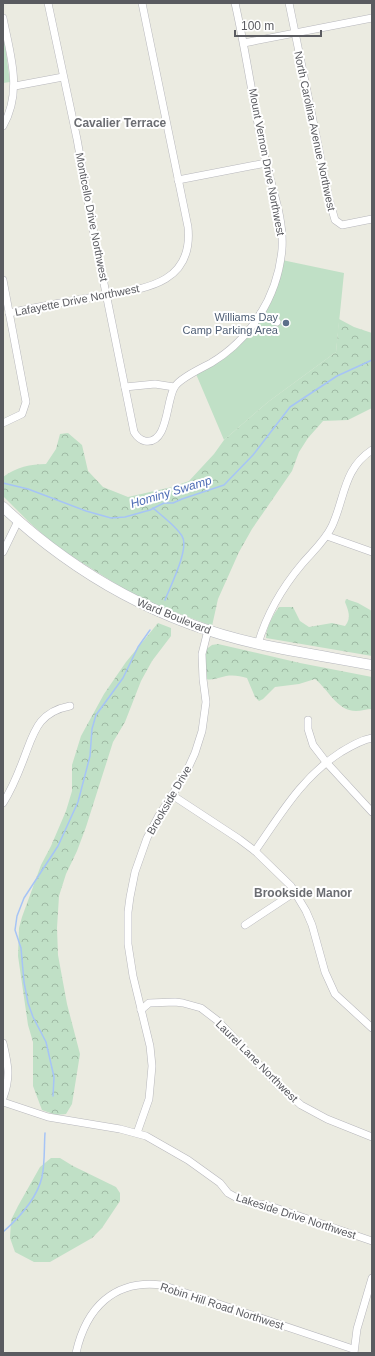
<svg xmlns="http://www.w3.org/2000/svg" width="375" height="1356" font-family="Helvetica,sans-serif">
<style>
.forest{fill:url(#forest-crowns)}
.green{fill:#c0e0c6}
.lines{fill:none;stroke-linecap:round;stroke-linejoin:round}
.stream{stroke:#a6c4f6;stroke-width:1.5}
.street-casing{stroke:#b7b7bc;stroke-width:8}
.secondary-casing{stroke:#b7b8be;stroke-width:11}
.street{stroke:#fff;stroke-width:7}
.secondary{stroke:#fff;stroke-width:10}
.service-dot{fill:#5c6f8a;stroke:#fff;stroke-width:1.5}
.labels{text-anchor:middle;dominant-baseline:central;stroke-width:4;stroke-linejoin:round;paint-order:stroke}
.street-label{font-size:11px;fill:#5a5b60;stroke:#fff}
.service-label{font-size:11px;fill:#4e5e75;stroke:#fff;text-anchor:end}
.neighbourhood-label{font-size:12px;font-weight:bold;fill:#6b6d72;stroke:#fff}
.water-label{font-size:12px;font-style:italic;fill:#4d6cb5;stroke:#fff}
</style>
<defs>
<pattern id="forest-crowns" width="20" height="18" patternUnits="userSpaceOnUse"><rect width="20" height="18" fill="#c0e0c6"/><path d="M2 6a3 3 0 1 1 6 0M12 15a3 3 0 1 1 6 0" fill="none" stroke="#9fb9a4"/></pattern>
</defs>
<rect width="100%" height="100%" fill="#ebebe1"/>
<g class="forest">
<path d="M339 319 354 327 372 333V408L348 420 323 421 308 438 299 452 292 471 252 529 239 552 218 599 212 626 156 605 124 589 81 562 56 546 30 523 3 496V477C17 467 30 464 46 464L56 449 60 434 68 433 82 445 88 471 103 487 128 497 172 487 189 481 214 454 224 440 268 402 336 352Z"/>
<path d="M346 599 358 603 372 611V656L266 638C266 627 273 615 279 607H293L300 621 309 627 332 623 345 626C352 618 348 610 345 602Z"/>
<polygon points="158,623 171,628 171,636 152,661 141,681 125,722 113,742 86,827 77,851 66,874 59,896 57,928 58,955 67,1004 80,1054 72,1104 66,1114 56,1115 42,1110 33,1086 33,1042 28,1025 18,956 19,928 22,917 41,865 51,846 66,811 72,791 72,765 81,736 104,694 126,662"/>
<path d="M218 644 300 663 372 677V709C367 709 361 711 356 711 337 711 328 689 315 679L299 684 275 687 263 699 259 701 255 697 247 678C240 676 234 675 226 676 220 677 213 681 206 679L205 650 212 645Z"/>
<polygon points="51,1158 60,1158 73,1166 116,1187 120,1193 120,1201 102,1228 92,1238 50,1262 34,1262 15,1252 10,1238 11,1220 18,1206 40,1167"/>
</g>
<g class="green">
<polygon points="3,29 10,82 3,83"/>
<polygon points="282,260 344,273 336,352 268,402 224,440 196,374 229,355 255,328"/>
</g>
<g class="lines">
<g class="stream">
<polyline points="3,483 28,489 86,511 111,518 125,517 150,510 164,503 173,503 182,499 224,485 253,455 290,407 337,376 372,360"/>
<path d="M153 508C162 516 176 526 182 536 190 548 170 587 165 600"/>
<polyline points="53,1096 54,1077 46,1042 33,1017 28,1003 24,982 21,948 15,930 17,916 24,898 58,846 78,802 90,756 92,729 96,715 123,678 138,647 150,630"/>
<path d="M3 1232C19 1218 37 1198 42 1177 45 1163 44 1147 45 1133"/>
</g>
<g class="street-casing">
<g id="street">
<path d="M48 3 77 139 94 234 134 432C137 437 140 440 145 441 168 445 166 402 174 388 178 379 202 368 211 363 251 339 278 296 282 249 284 220 273 191 266 163 254 110 247 56 235 3"/>
<polyline points="289,3 329,199 335,220 342,225 372,219"/>
<path d="M3 18C10 54 23 91 3 126"/>
<polyline points="244,43 372,18"/>
<polyline points="15,86 63,77"/>
<polyline points="178,180 266,163"/>
<polyline points="3,280 26,402 22,414 3,423"/>
<path d="M9 313C37 307 65 302 94 297 138 289 194 288 188 227L142 3"/>
<polyline points="260,314 277,322"/>
<polyline points="125,387 155,384 174,387"/>
<polyline points="327,536 372,552"/>
<polyline points="3,552 18,521"/>
<path d="M258 644C267 613 281 589 302 564 312 552 325 541 332 526 345 498 343 469 372 450"/>
<polyline points="308,720 308,729 313,745 326,762 372,812"/>
<polyline points="172,795 239,839 255,851 291,886 306,911 312,925 325,972 335,994 372,1028"/>
<path d="M3 803C12 789 18 774 24 758 34 732 38 712 70 706"/>
<path d="M255 851C281 814 302 777 341 752 351 746 361 740 372 738"/>
<polyline points="245,925 295,892"/>
<polyline points="141,1010 149,1003 175,1002 183,1003 201,1008 218,1021 278,1085 301,1105 327,1119 372,1137"/>
<path d="M3 1043C8 1064 11 1077 3 1098"/>
<polyline points="3,1102 48,1117 120,1129 146,1136 188,1160 220,1183 228,1193 237,1198 249,1203 267,1205 372,1241"/>
<polyline points="137,1133 149,1099 152,1066 150,1046 133,976 128,944 128,912 130,897 135,872 147,838 158,817 185,775 195,753 202,731 206,702 203,679 202,654 208,630"/>
<path d="M76 1353C86 1308 114 1279 162 1285L353 1349"/>
<polyline points="354,1353 357,1329 372,1278"/>
</g>
</g>
<g class="secondary-casing">
<path id="secondary" d="M3 507C76 575 162 623 259 644 296 652 334 658 372 665"/>
</g>
<use href="#street" class="street"/>
<use href="#secondary" class="secondary"/>
</g>
<circle class="service-dot" cx="286" cy="323" r="4"/>
<g class="labels">
<g class="street-label">
<text transform="translate(315 131) rotate(78)">North Carolina Avenue Northwest</text>
<text transform="translate(267 162) rotate(79)">Mount Vernon Drive Northwest</text>
<text transform="translate(92 217) rotate(79)">Monticello Drive Northwest</text>
<text transform="translate(77 300) rotate(-11)">Lafayette Drive Northwest</text>
<text transform="translate(174 616) rotate(22)">Ward Boulevard</text>
<text transform="translate(169 800) rotate(-60)">Brookside Drive</text>
<text transform="translate(257 1061) rotate(45)">Laurel Lane Northwest</text>
<text transform="translate(296 1216) rotate(18)">Lakeside Drive Northwest</text>
<text transform="translate(222 1306) rotate(18)">Robin Hill Road Northwest</text>
</g>
<g class="service-label">
<text x="278" y="317">Williams Day<tspan x="278" dy="13">Camp Parking Area</tspan></text>
</g>
<g class="neighbourhood-label">
<text x="120" y="123">Cavalier Terrace</text>
<text x="303" y="893">Brookside Manor</text>
</g>
<g class="water-label">
<text transform="translate(171 492) rotate(-17)">Hominy Swamp</text>
</g>
</g>
<rect width="375" height="1356" fill="none" stroke="#5a5b60" stroke-width="8"/>
<path d="M235 30v6h86v-6" fill="none" stroke="#5a5b60" stroke-width="2"/>
<text x="241" y="30" font-size="12" fill="#5a5b60" stroke="#ffffff" stroke-width="3" paint-order="stroke">100 m</text>
</svg>
